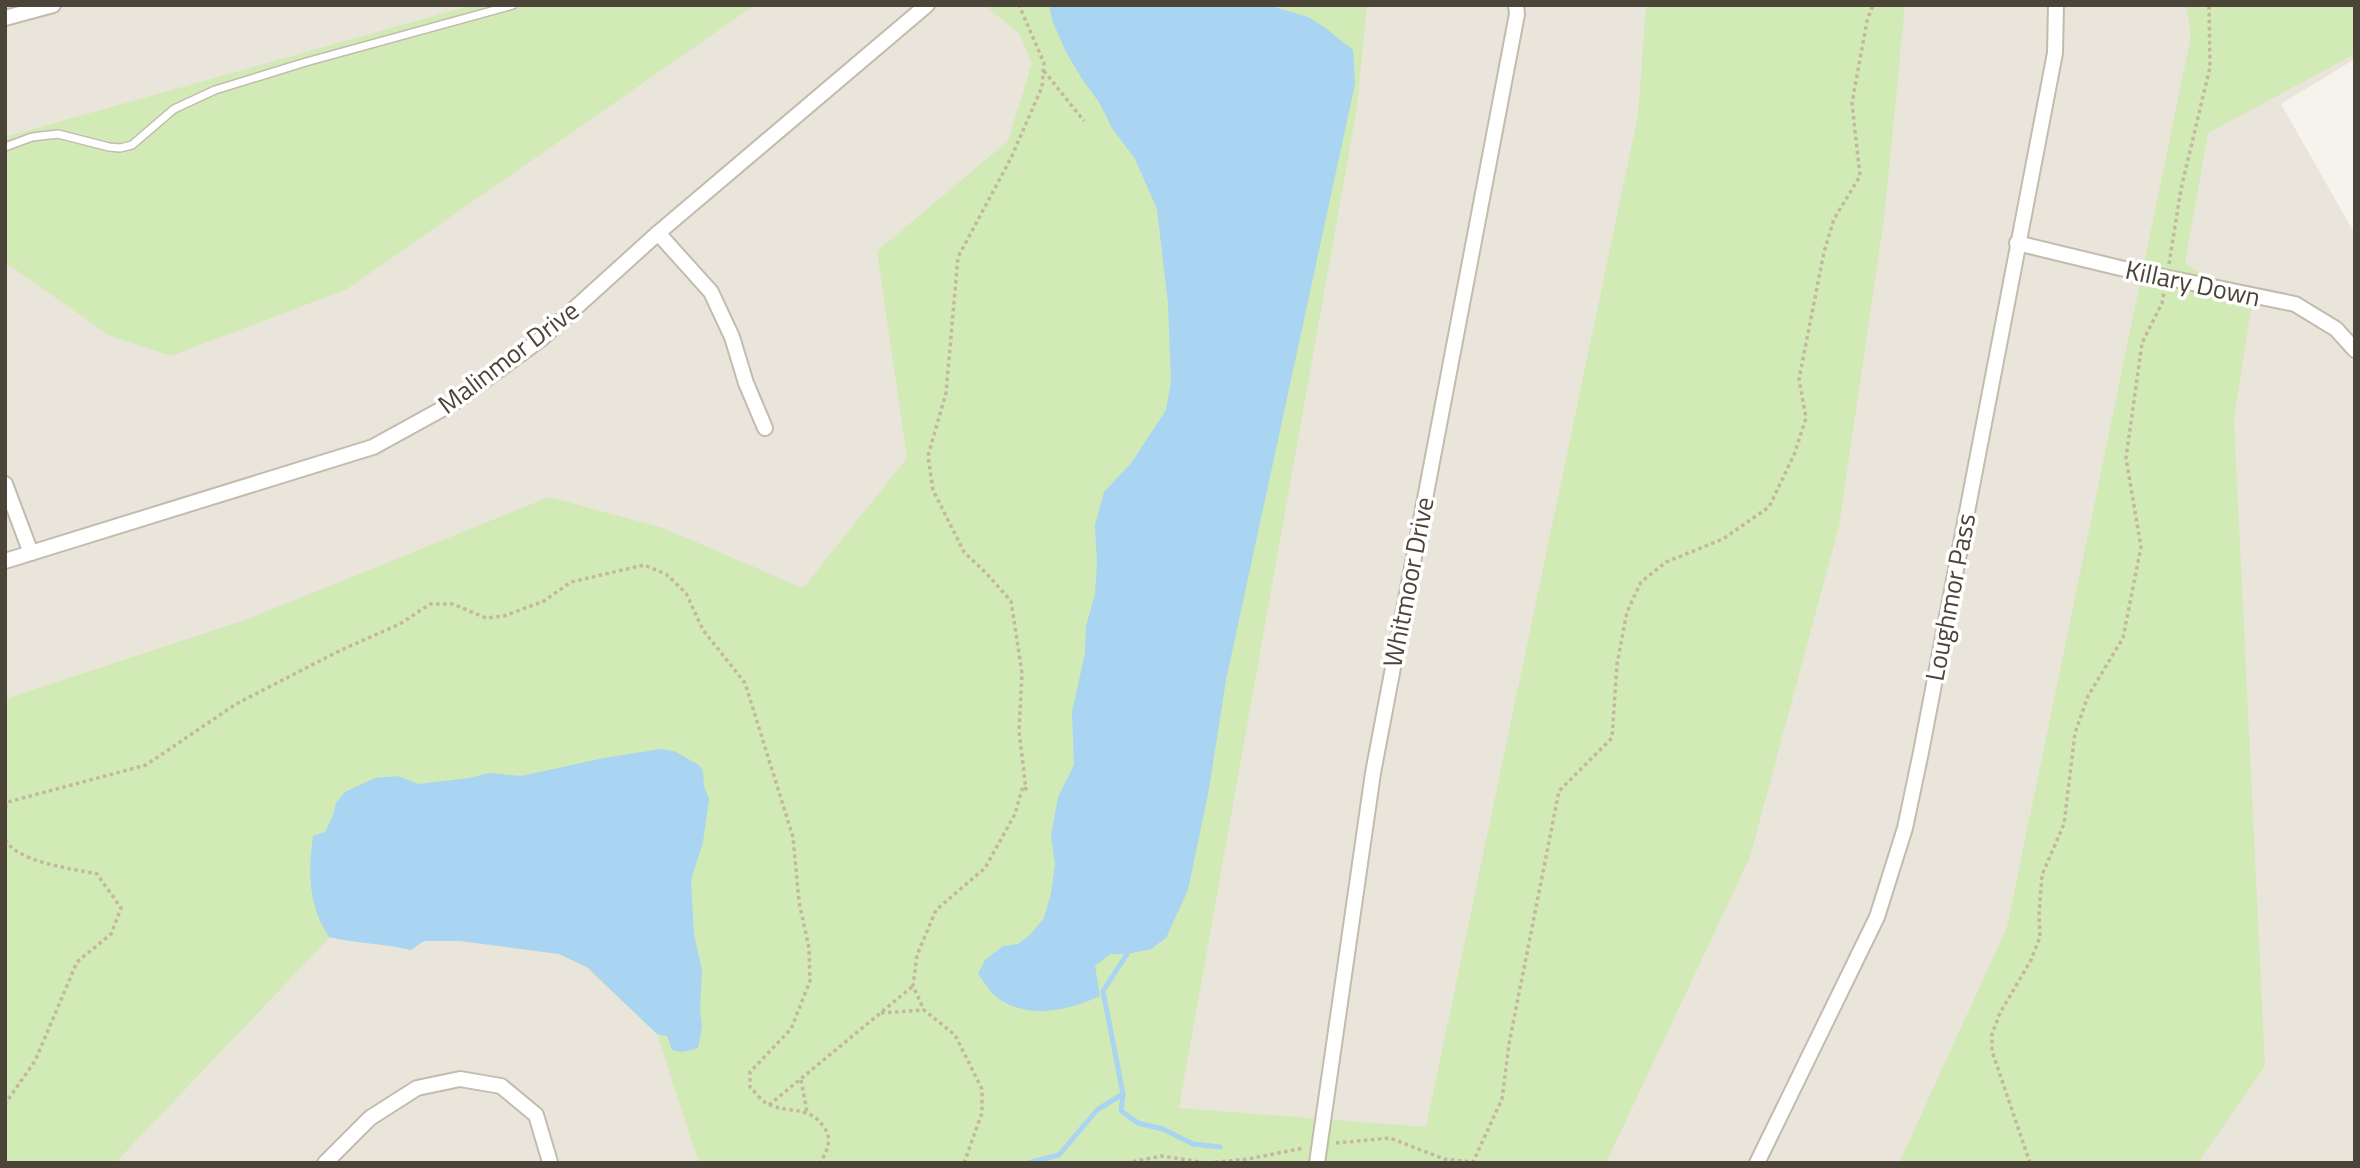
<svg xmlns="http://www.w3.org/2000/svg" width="2360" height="1168" font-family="'Titillium Web',sans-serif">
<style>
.residential{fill:#eae5da}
.green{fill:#d2eab5}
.water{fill:#a9d4f2}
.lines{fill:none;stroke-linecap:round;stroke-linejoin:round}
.stream{stroke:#a9d4f2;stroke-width:5}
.lane-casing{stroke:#c2bbae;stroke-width:10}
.street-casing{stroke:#c2bbae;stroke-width:18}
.path{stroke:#c4b79f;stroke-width:3.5;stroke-dasharray:3.5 3.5;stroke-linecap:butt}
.lane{stroke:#fff;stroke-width:7}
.street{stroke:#fff;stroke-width:14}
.labels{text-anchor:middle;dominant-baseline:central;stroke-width:7;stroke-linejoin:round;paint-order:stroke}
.street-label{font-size:26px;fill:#4b4439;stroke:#fff}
</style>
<rect width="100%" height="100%" fill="#f6f3ec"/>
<polygon class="residential" points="5,5 2355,5 2355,59 2281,104 2355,234 2355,1163 5,1163"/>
<g class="green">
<polygon points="473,5 755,5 347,289 171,356 110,336 9,265 5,265 5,137"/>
<path d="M984 5H1367L1357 108 1179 1108 1426 1127 1638 115 1646 5H1905L1884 219 1839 526 1750 857 1606 1163H699L657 1034 586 967 559 954 460 941H424L411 950C384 943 357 944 330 937L115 1163H5V699L248 619 549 497 663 528 803 588 907 458 877 251 1008 141 1032 63 1019 33Z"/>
<polygon points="2186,5 2355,5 2355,54 2208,133 2185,263 2251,309 2234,419 2265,1066 2198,1163 1899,1163 2007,927 2191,36"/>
</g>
<g class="water">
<path d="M1049 5H1268L1308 17 1324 27 1353 50 1355 84 1226 680 1209 789 1188 890 1166 938 1151 949 1127 954H1110L1095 966 1100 996C1069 1010 1031 1020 999 999 991 994 984 982 978 974L985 960 1003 946 1018 944 1030 935 1044 918 1051 893 1055 865 1051 835 1058 797 1074 765 1072 712 1085 653 1086 626 1095 594 1097 564 1095 525 1104 492 1132 462 1166 410 1171 381 1168 304 1157 209 1135 159 1112 128 1099 102 1082 79 1066 52 1052 20Z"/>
<path d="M661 749 674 751 699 765 703 771 704 786 709 799 703 842 691 880 694 935 702 969 700 1011 702 1026 698 1048 683 1052 672 1050 667 1036 657 1034 587 967 559 954 460 941H424L411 950C384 943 357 944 329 937 308 904 308 874 313 836L325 832 333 815 336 803 345 792 375 778 398 776 418 784 469 778 489 773 521 776 604 758Z"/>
</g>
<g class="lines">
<g class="stream">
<polyline points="1127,954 1103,991 1123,1094 1121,1111 1138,1123 1163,1129 1193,1144 1220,1147"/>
<polyline points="1028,1163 1059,1155 1097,1110 1123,1094"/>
</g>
<g class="lane-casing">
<polyline id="lane" points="5,147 32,137 58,134 109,147 120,148 132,145 174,109 215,90 306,62 513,5"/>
</g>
<g class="street-casing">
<g id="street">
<polyline points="5,18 53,5"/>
<polyline points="658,233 711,292 732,337 746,383 765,428"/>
<polyline points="2017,243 2120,268 2295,304 2336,329 2355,350"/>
<polyline points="5,484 31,553"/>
<polyline points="5,561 373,447 453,403 541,339 658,233 927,5"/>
<polyline points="325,1163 370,1118 417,1088 460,1079 501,1086 536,1115 550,1162"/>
<polyline points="1317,1163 1373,773 1517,14 1516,5"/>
<polyline points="1757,1163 1877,917 1905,828 1921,752 2055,53 2056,5"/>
</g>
</g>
<g class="path">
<polyline points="1044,71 1084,121"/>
<polyline points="2169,264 2181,189 2210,67 2209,5"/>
<path d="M5 808 8 802 146 765 236 704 341 650 400 624 430 604H453L486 618 504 616 544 601 571 582 644 565 666 574 686 593 703 630 745 683 793 837 799 902 809 948 810 981 791 1029 750 1072V1087C756 1093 763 1103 770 1105 792 1114 808 1105 824 1127 833 1140 827 1151 820 1163"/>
<path d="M5 840C20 863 70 868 97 874L121 908 111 934 77 962 35 1061 5 1104"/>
<polyline points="881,1013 924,1010"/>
<polyline points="801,1080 807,1112"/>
<polyline points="769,1105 913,986"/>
<polyline points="1336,1143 1390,1138 1444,1159 1473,1162 1502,1099 1509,1044 1559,791 1612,738 1617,664 1627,612 1641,582 1666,562 1723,539 1769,507 1794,455 1806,418 1799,379 1824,252 1834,219 1860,176 1852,103 1867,21 1873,5"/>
<polyline points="964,1163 982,1113 982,1089 955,1035 924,1010 913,986 917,955 936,910 985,868 1015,814 1023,786 1026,789 1019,731 1022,673 1011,601 987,574 964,552 933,490 928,456 946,393 958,257 1011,158 1042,87 1044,63 1019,5"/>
<polyline points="1126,1163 1162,1156 1207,1163"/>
<polyline points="1208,1163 1248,1159 1304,1148"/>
<polyline points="2030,1163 1992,1051 1992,1034 2000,1013 2031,960 2040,937 2039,915 2042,875 2064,824 2075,733 2088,696 2123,638 2141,547 2126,458 2142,343 2162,303 2164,292"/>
</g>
<use href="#lane" class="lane"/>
<use href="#street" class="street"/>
</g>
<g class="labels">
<g class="street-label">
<text transform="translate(2193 283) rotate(12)">Killary Down</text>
<text transform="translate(508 357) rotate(-37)">Malinmor Drive</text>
<text transform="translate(1408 582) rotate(-79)">Whitmoor Drive</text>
<text transform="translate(1950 597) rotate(-79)">Loughmor Pass</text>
</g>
</g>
<rect width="2360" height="1168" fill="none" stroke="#4b4439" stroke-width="14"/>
</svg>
